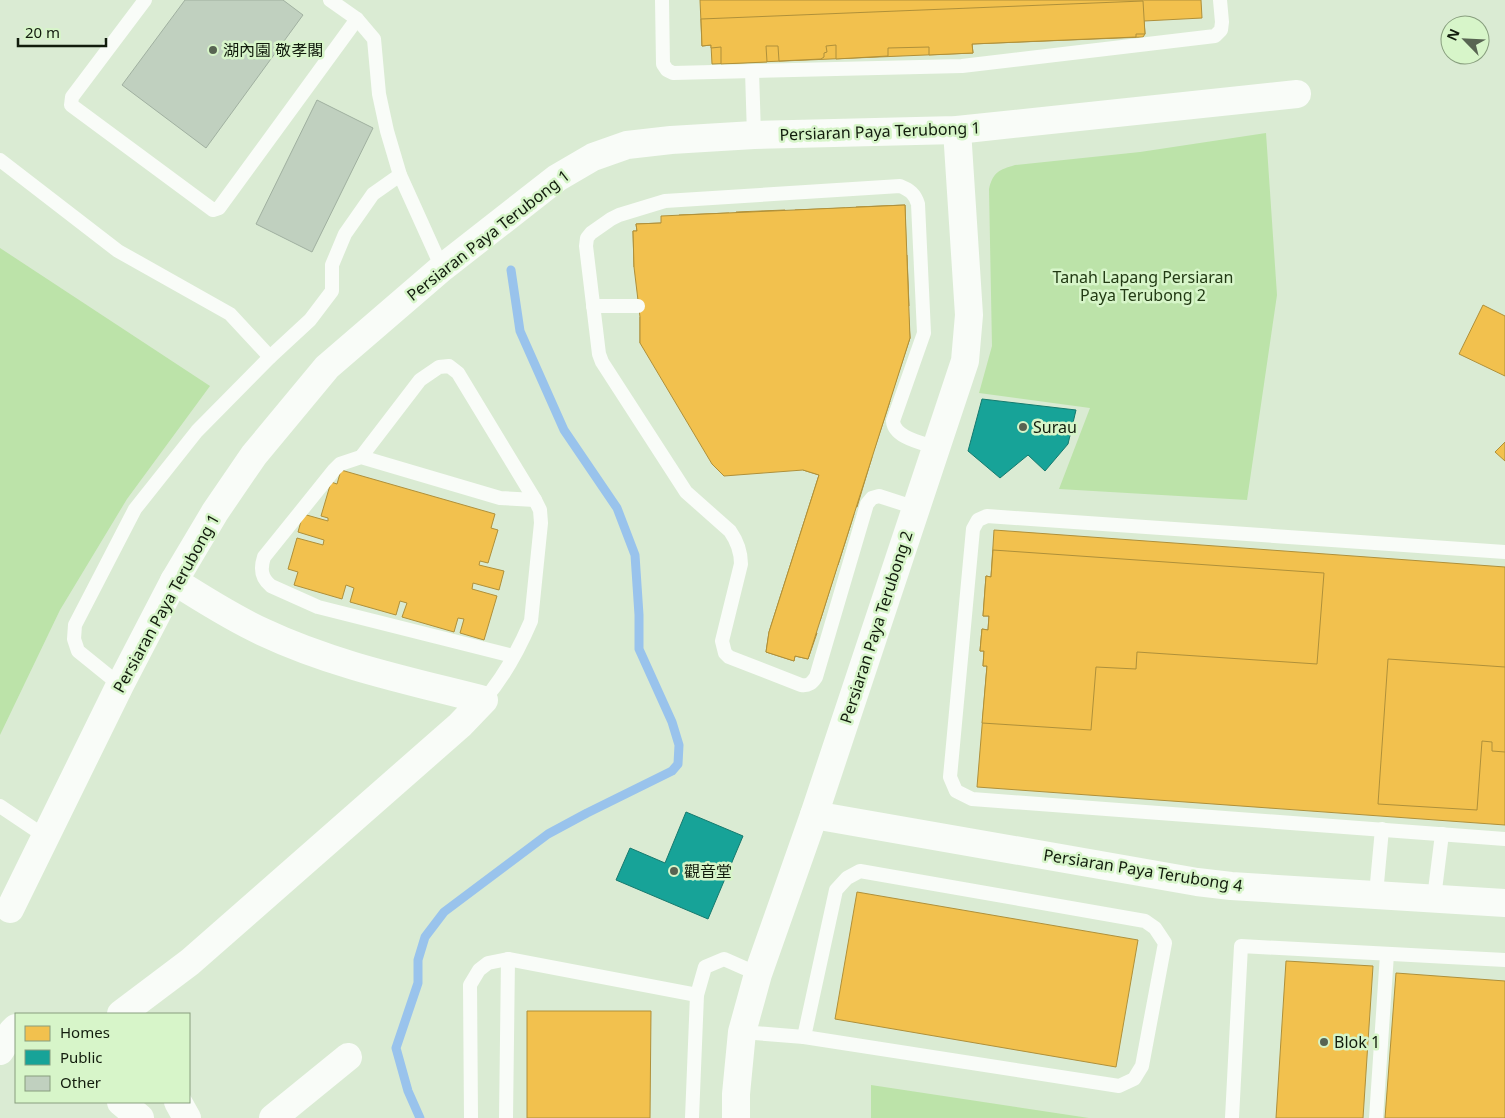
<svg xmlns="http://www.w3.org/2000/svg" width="1505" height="1118" font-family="'Noto Sans','Noto Sans SC',sans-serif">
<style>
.green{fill:#bce3a9}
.homes{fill:#f2c14e;stroke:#af903a}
.public{fill:#17a398;stroke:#167a6e}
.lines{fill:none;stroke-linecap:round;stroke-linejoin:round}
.stream{stroke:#99c3ec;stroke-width:9}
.building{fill:#c0d0bf;stroke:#a0b0a0}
.service{stroke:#f9fcf8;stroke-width:14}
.minor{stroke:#f9fcf8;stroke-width:28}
.poi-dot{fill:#586452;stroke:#d7f5c9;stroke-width:2}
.labels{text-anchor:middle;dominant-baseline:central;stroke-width:5;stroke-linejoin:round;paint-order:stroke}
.poi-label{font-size:16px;fill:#121c0d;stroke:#d7f5c9;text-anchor:start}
.street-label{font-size:16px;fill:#121c0d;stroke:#d7f5c9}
.park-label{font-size:16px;fill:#223a14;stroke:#d7f5c9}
</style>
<rect width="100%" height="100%" fill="#daebd3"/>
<g class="green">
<path d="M1266 133 1277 295 1247 500 1059 489 1090 408 979 393 992 346 989 189C993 172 999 170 1015 165L1140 152Z"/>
<polygon points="0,248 210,386 127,499 60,610 0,735"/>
<polygon points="871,1085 1089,1118 871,1118"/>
</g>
<g class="homes">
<polygon points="700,0 1201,0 1202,18 1144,21 1145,34 1143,37 972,44 973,53 712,64 711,45 702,46"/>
<polygon points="1143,1 1145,34 1136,34 1136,37 972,44 973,53 929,55 929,47 888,48 888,56 836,59 836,45 826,46 827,52 824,53 824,57 821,59 779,61 778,46 766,46 767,62 721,64 721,47 711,48 711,45 702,46 701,19"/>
<polygon points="905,205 906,246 894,247 894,256 907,255 909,306 896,307 896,310 908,309 910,338 891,396 880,392 878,397 890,401 874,450 862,446 860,453 872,457 857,507 844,503 842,510 854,514 838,565 826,561 824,567 836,570 820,621 808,617 804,630 817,633 808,659 795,656 794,661 766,652 769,632 819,475 803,470 817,425 833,430 863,333 855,330 855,341 848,341 849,353 792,355 791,344 784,344 784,355 724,358 724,347 717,347 717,358 658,360 657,349 651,349 651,342 640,343 640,317 852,310 850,284 865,283 864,254 634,267 633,231 637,231 636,224 661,223 662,230 680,229 679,215 729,213 729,227 737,226 736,212 785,210 786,224 796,224 795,210 845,208 846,221 856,220 856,207"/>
<polygon points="905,205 910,338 808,659 795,656 794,661 766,652 769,632 819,475 803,470 724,476 712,464 640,343 640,317 634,267 633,231 637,231 636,224 661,223 661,216"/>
<polygon points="1483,305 1505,316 1505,376 1459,354"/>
<polygon points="1505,442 1505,461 1495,452"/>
<polygon points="341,470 495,514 491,528 498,530 488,563 480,561 479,565 504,571 499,590 473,583 472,589 497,596 484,640 460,633 464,619 458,618 454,632 402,617 407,603 400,601 396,615 350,602 354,588 346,585 342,599 294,585 298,572 288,569 297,538 323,545 324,540 298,532 303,514 328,521 328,518 321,516 331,482 337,484"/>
<polygon points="994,530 1505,567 1505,825 977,787 987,666 983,666 984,651 980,651 982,629 988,630 989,616 983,616 986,576 991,577"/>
<polygon points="993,550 1324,573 1317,664 1137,652 1136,669 1096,667 1091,730 982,723 987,666 983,666 984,651 980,651 982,629 988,630 989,616 983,616 986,576 991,577"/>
<polygon points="1388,659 1505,667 1505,752 1492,751 1492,742 1482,741 1477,810 1378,804"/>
<polygon points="857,892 1138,940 1116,1067 835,1019"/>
<polygon points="1286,961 1373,966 1363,1118 1276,1118"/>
<polygon points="1396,973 1505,981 1505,1118 1385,1118"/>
<polygon points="527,1011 651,1011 650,1118 527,1118"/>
</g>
<g class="public">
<polygon points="982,399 1076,410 1068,444 1045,471 1028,455 1000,478 968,451"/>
<polygon points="686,812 743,836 708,919 616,880 630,848 665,863"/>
</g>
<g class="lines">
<polyline class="stream" points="420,1118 408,1091 396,1048 418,983 418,960 425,937 444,912 548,834 587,813 672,771 678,764 679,745 672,722 639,649 639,615 635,555 617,508 564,430 520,331 511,270"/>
</g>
<g class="building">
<polygon points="185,0 283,0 303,15 206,148 122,85"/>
<polygon points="317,100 373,128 312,252 256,224"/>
</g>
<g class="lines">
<g class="service">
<polyline points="145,0 72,97 71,105 213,210 219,208 357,19 330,0"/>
<polyline points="662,0 663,64 667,70 673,73 962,66 1215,36 1221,30 1222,22 1220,0"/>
<polyline points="357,19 374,39 379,94 387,131 400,175 442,268"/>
<polyline points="752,71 754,135"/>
<polyline points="0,160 118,251 230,314 270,357"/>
<polyline points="593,306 638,306"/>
<path d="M361 457 420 380 439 367 449 366 458 373 535 500 540 510 541 523 531 621C519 649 504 677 484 700"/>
<path d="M916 508 879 496 872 498 867 504 816 677C812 683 809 686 801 685L729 657 725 653 722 641 741 564C741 553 737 541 730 531L686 492 602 362 599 354 586 246 587 238 591 233 611 219 619 215 665 201 900 186C910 190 915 194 918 204L924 333 893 421C894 438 923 443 937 448"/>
<polyline points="1505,552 987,516 978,520 973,529 950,777 956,791 972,799 1505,839"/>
<path d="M513 656 318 607 271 586C261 578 260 569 264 557L334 470 340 464 361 457 500 498 535 500"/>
<polyline points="120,685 78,651 74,639 75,625 135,509 197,431 270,357 310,320 332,291 332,265 345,234 373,194 400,175"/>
<polyline points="0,806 46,837"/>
<polygon points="860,871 1145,921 1155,928 1165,943 1142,1066 1134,1079 1119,1086 804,1037 836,890 847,878"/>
<polyline points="1376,894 1382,829"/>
<polyline points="1434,898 1442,834"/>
<polyline points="742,1032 804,1037"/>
<polyline points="471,1118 470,985 479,970 488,963 508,959 697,995"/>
<polyline points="506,1118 508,959"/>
<polyline points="692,1118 697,995 705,967 724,959 758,974"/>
<polyline points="1232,1118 1241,946 1505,960"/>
<polyline points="1376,1118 1387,954"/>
</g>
<g class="minor">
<polyline points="814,815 1197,882 1231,886 1505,903"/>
<polyline points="10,909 120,685 174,581 215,512 254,455 327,367 442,268 557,178 593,157 627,145 671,140 754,135 957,130 1297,94"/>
<path d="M121 1014 190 962 460 725 484 700C410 681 333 665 263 632 232 618 203 599 174 581"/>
<polyline points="0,1051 12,1032 16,1028"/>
<polyline points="121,1102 140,1118"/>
<polyline points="178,1102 187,1118"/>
<polyline points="273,1118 348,1057"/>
<polyline points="736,1118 736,1094 742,1032 758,974 814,815 965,361 969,315 957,130"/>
</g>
</g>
<g class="poi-dot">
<circle cx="213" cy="50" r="5"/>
<circle cx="1023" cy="427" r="5"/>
<circle cx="674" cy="871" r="5"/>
<circle cx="1324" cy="1042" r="5"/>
</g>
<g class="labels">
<g class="poi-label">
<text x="223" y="50">湖內園 敬孝閣</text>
<text x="1033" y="427">Surau</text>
<text x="684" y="871">觀音堂</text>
<text x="1334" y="1042">Blok 1</text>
</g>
<g class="street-label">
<text transform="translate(880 131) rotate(-2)">Persiaran Paya Terubong 1</text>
<text transform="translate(488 235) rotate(-38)">Persiaran Paya Terubong 1</text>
<text transform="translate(166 603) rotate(-61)">Persiaran Paya Terubong 1</text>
<text transform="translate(876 627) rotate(-72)">Persiaran Paya Terubong 2</text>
<text transform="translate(1143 870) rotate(9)">Persiaran Paya Terubong 4</text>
</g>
<g class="park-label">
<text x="1143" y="277">Tanah Lapang Persiaran<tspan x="1143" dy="18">Paya Terubong 2</tspan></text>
</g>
</g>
<rect x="15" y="1013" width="175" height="90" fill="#d7f5c9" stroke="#889e7e"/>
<rect x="25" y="1026" width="25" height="15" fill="#f2c14e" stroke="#889e7e"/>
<text x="60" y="1038" font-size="15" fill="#121c0d">Homes</text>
<rect x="25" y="1050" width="25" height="15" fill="#17a398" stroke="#889e7e"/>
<text x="60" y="1063" font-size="15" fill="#121c0d">Public</text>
<rect x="25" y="1076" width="25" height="15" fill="#c0d0bf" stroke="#889e7e"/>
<text x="60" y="1088" font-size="15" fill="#121c0d">Other</text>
<g transform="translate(1465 40) rotate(294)"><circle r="24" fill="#d7f5c9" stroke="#889e7e"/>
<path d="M0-4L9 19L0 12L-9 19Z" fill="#586452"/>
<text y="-8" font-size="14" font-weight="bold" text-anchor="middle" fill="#121c0d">N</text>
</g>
<path d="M18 38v8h88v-8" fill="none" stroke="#121c0d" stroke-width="2.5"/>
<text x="25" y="38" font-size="15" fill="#121c0d" stroke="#d7f5c9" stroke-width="4" paint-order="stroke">20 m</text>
</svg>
